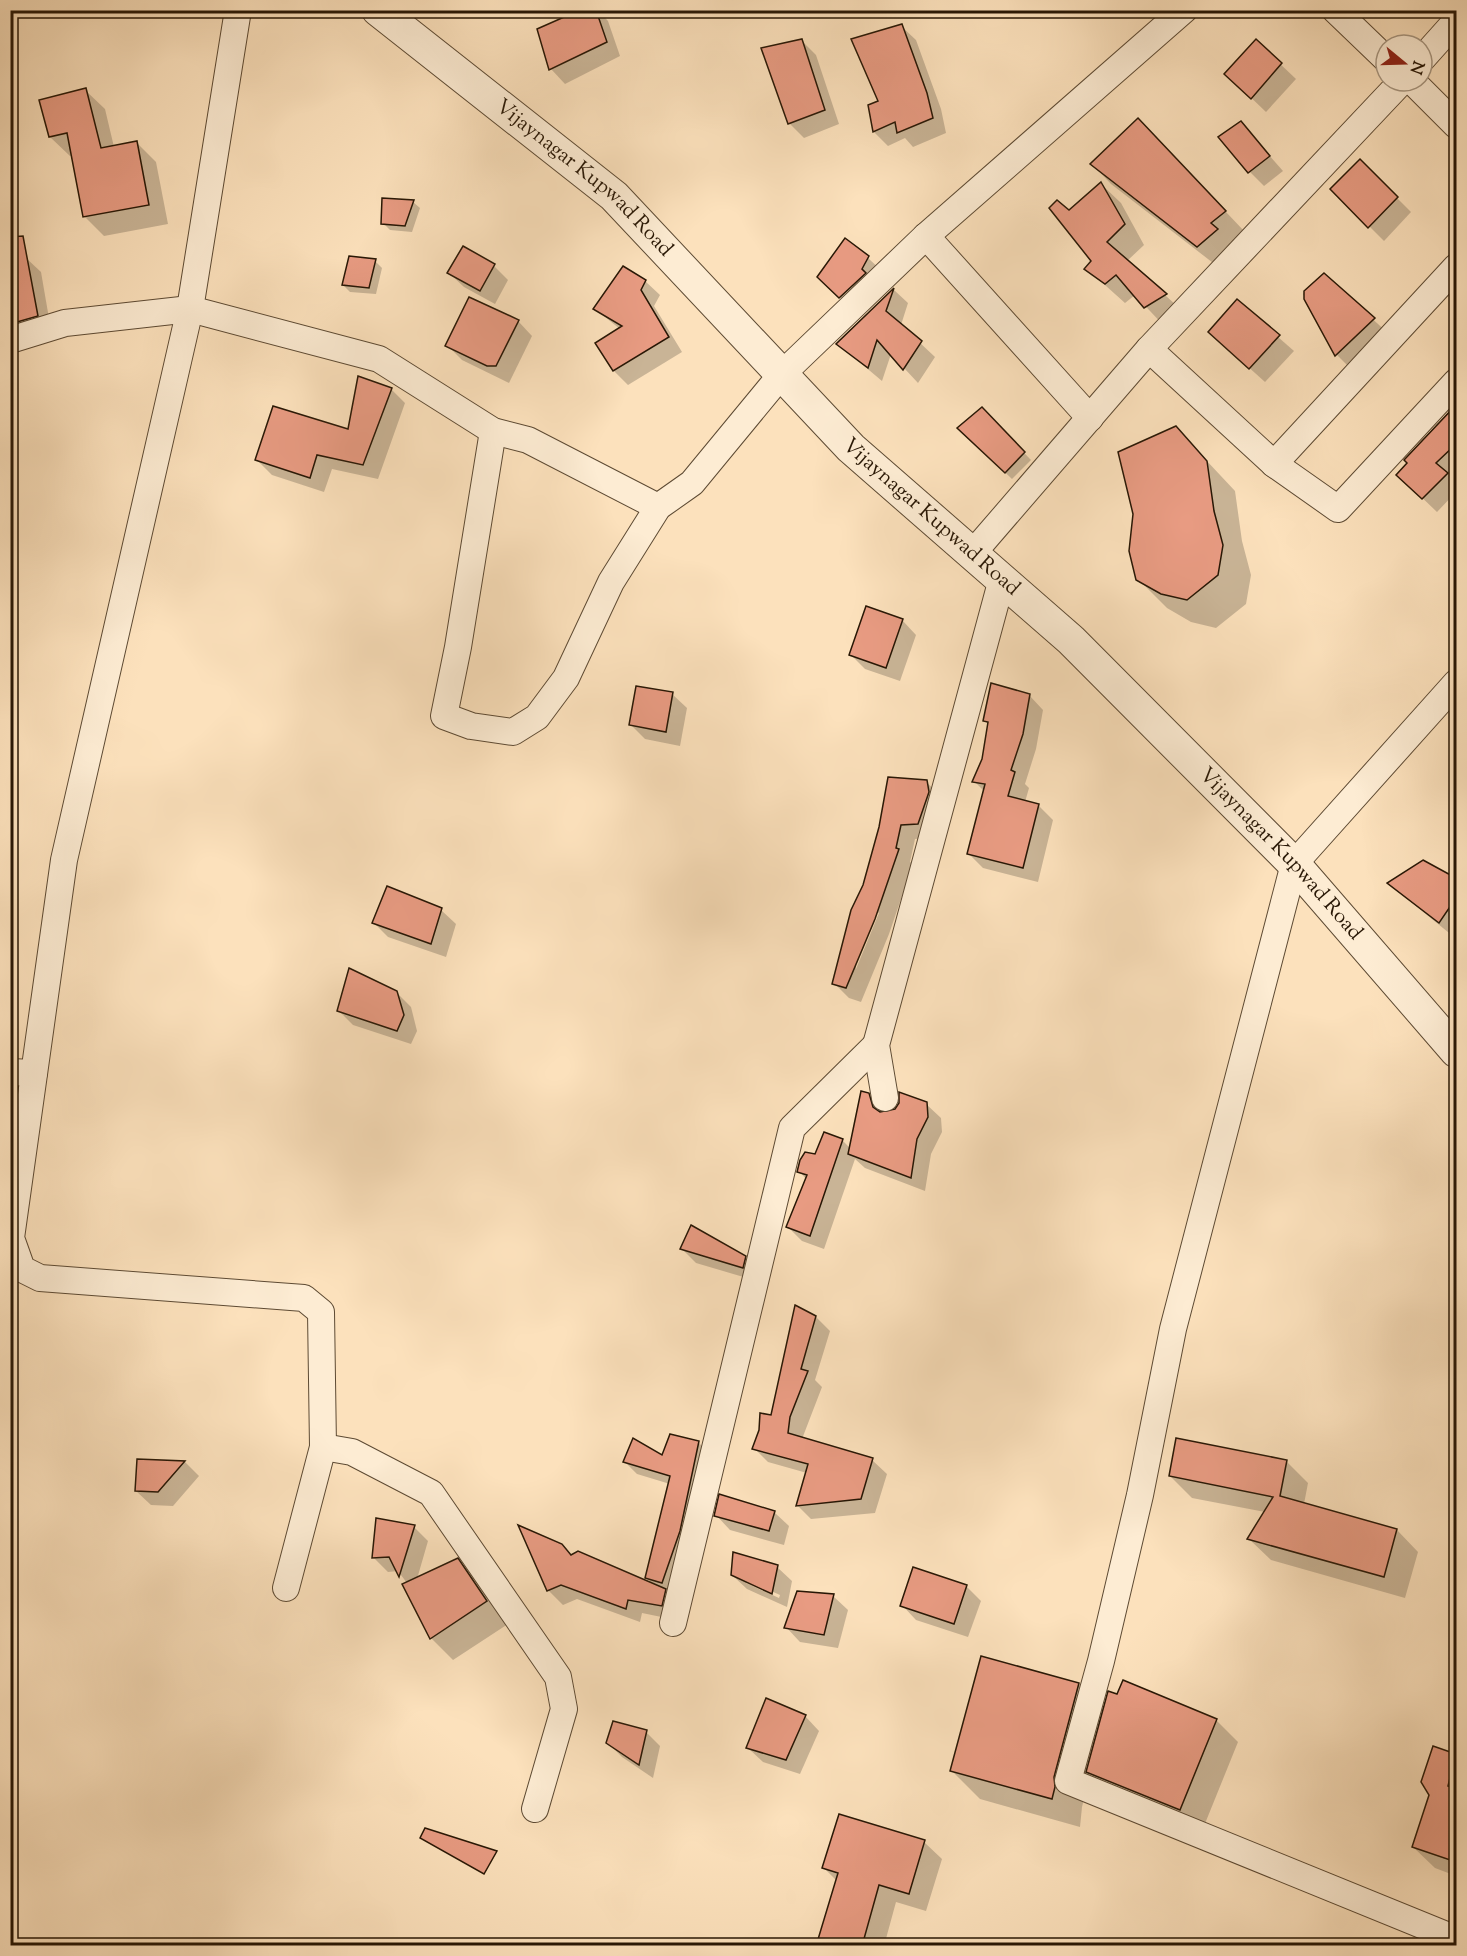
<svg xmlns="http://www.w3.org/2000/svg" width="1467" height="1956" font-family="'Sorts Mill Goudy',serif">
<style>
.shadow{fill:#0003;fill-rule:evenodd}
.building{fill:#e89b82;stroke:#281705;stroke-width:1.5}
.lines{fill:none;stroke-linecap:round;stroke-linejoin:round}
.minor-casing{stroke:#5d4a33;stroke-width:28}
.tertiary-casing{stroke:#5d4a33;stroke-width:34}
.minor{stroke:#fdecd3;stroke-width:26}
.tertiary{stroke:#fdecd3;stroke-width:32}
.labels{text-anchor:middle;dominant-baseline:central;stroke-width:4.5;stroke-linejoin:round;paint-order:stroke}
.street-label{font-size:21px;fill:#281705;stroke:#fdecd3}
</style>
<rect width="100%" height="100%" fill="#fce1bc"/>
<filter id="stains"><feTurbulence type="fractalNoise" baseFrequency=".00333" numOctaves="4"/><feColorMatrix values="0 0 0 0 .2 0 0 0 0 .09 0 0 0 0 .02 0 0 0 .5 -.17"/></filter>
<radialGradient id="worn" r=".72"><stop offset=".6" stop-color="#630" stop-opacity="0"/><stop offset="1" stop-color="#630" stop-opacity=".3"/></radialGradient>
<g class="shadow">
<polygon points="584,10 598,10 608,21 620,56 565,84 551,69 539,30"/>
<polygon points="901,26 916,40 941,109 946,133 913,147 905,138 888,146 874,132"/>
<polygon points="802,41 816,55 839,124 804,138 789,123"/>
<polygon points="1256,41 1296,79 1266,112 1241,88"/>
<polygon points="85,90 105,109 114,147 137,143 156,162 168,224 104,236 84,216 73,155 70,156 50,137"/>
<polygon points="1241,123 1283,171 1264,186 1250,172"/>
<polygon points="1158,140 1244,231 1230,243 1236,250 1217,266 1111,184 1092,164"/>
<polygon points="1360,161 1411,212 1384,241 1332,189"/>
<polygon points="1101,184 1121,203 1144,245 1127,261 1186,314 1165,327 1135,295 1125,303 1086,268 1092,261 1069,212"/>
<polygon points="1456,194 1456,204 1452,199"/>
<polygon points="383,200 413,202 420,208 412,232 390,230 383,223"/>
<polygon points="26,258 41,272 51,330 10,340 10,261"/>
<polygon points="868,258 883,272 855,312 819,277"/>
<polygon points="375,261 382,268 376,294 350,292 343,285"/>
<polygon points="494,266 508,280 495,304 464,287 449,273"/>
<polygon points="1324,275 1389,334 1351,369 1337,355 1303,294"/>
<polygon points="645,281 660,295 654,306 682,352 628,385 614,371 620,329 595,309"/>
<polygon points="894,290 908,303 901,325 935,357 918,383 891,354 882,381 838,344"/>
<polygon points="1237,301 1294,351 1265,382 1225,346"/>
<polygon points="518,321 532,336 509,383 462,360 447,345"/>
<polygon points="391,389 405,403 378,479 332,469 324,492 272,475 257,460 349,431"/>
<polygon points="982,409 1031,460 1012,479 959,428"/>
<polygon points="1448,416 1456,425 1456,472 1451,478 1456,484 1456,492 1437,512 1413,489"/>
<polygon points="1176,428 1235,491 1242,541 1251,575 1246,604 1216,628 1191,622 1167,608 1138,579"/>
<polygon points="902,620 916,635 900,681 865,669 851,655"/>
<polygon points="672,694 687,708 680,746 645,739 631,725"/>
<polygon points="1029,695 1043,710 1036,749 1025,784 1029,788 1025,802 1039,806 1053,820 1038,882 983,868 969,854 985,792 974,781 984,759 989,725 985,721"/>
<path d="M926 782 941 796 933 837 915 839 910 862 913 864 889 934 861 1002 849 998 834 983 864 885ZM876 912 879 913 856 969V961Z"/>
<polygon points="10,812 13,814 10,829"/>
<polygon points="1423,862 1456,880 1456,933 1454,937 1389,884"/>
<polygon points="441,910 456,924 446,957 388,937 373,922"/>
<polygon points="396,992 411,1007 417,1031 411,1044 353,1025 338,1010"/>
<polygon points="868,1094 884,1113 926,1104 941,1118 942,1132 931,1154 925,1191 865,1168 855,1159 824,1249 802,1241 788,1227 807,1180 799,1171 816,1156 842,1140 851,1149"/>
<polygon points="682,1249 745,1257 760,1271 757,1281 696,1263"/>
<polygon points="816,1317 830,1331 815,1380 822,1387 802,1439 872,1460 887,1474 875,1513 811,1519 797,1505 807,1473 768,1462 754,1448 772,1416"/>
<polygon points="698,1442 710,1454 674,1594 667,1592 680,1605 676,1620 642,1613 640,1622 577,1599 563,1605 548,1590 562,1545 572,1556 654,1585 646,1578 670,1484 637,1474 625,1462 663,1457"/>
<polygon points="138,1460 185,1462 199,1476 173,1506 151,1505 136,1491"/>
<polygon points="1286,1461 1308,1483 1304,1504 1397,1530 1418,1552 1405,1598 1271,1560 1249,1539 1265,1512 1192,1498 1170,1476"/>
<polygon points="774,1512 789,1526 784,1545 730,1530 716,1515"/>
<polygon points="414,1527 428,1541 417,1579 458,1560 480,1582 508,1624 453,1660 431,1638 404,1585 407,1583 398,1571 388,1572 374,1558"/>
<path d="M777 1567 792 1581 787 1607 747 1589 732 1575ZM746 1580 780 1595 779 1598 746 1583Z"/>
<polygon points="966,1586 981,1601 968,1637 916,1620 902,1605"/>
<polygon points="833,1596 848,1610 838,1648 800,1642 786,1627"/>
<polygon points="1079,1684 1105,1710 1216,1720 1238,1742 1202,1831 1110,1794 1090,1774 1082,1807 1080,1827 980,1799 951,1770"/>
<polygon points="805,1716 819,1731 800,1774 763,1762 748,1748"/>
<polygon points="646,1732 660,1746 653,1778 622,1757 607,1742"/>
<polygon points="1434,1748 1456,1755 1456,1876 1435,1868 1413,1847 1431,1794"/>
<polygon points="924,1842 942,1859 926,1911 896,1902 884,1946 817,1946 837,1881 824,1868"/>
</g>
<g class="building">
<polygon points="580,10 596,10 607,42 549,70 537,29"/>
<polygon points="902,24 927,93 933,118 897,133 895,122 873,132 868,105 878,101 851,39"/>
<polygon points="802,39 825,110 788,124 761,48"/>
<polygon points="1256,39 1282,63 1251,99 1224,74"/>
<polygon points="86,88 101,148 137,141 149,205 83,217 67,133 49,137 39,100"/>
<polygon points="1138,118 1226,211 1211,223 1218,229 1197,247 1090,164"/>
<polygon points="1241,121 1270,156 1248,173 1218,137"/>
<polygon points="1360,159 1398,197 1368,228 1330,189"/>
<polygon points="1101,182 1125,224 1107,242 1167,294 1144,308 1116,275 1105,284 1084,269 1091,261 1049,208 1057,200 1069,210"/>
<polygon points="382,198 414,200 405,226 381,224"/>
<polygon points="23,236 38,316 10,324 10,237"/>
<polygon points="845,238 869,256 862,269 866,273 839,298 817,277"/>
<polygon points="463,246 495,264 480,291 447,273"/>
<polygon points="349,256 376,259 369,288 342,285"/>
<polygon points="623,266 646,280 641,290 669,337 613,371 595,343 622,326 593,309"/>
<polygon points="1324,273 1375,318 1335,356 1304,299 1304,291"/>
<polygon points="894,288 886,311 922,341 903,370 877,340 868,368 836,344"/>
<polygon points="469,297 519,320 496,366 487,366 445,346"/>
<polygon points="1237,299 1280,335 1249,369 1208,332"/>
<polygon points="358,376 392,388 363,465 317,455 310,478 255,460 273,406 348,429"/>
<polygon points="1456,405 1456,444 1436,463 1448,473 1422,499 1396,475 1407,463 1404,460"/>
<polygon points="982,407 1025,452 1005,473 957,428"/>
<polygon points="1176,426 1207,461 1214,511 1223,545 1218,575 1187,600 1161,594 1136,580 1129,551 1133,514 1118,452"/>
<polygon points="866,606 903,619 886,668 849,655"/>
<polygon points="991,683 1030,694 1023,734 1011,770 1015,772 1008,796 1039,804 1023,868 967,854 985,784 972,782 982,759 988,722 983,721"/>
<polygon points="636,686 673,692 666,732 629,725"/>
<polygon points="888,777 927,780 929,792 918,824 901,825 896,848 899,849 875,919 846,988 832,984 851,910 863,885 879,827"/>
<polygon points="1423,860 1456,878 1456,898 1439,923 1387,883"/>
<polygon points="387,886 442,908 431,944 372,923"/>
<polygon points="349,968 397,991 404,1015 397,1031 337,1011"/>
<polygon points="861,1091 869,1093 873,1107 880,1112 895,1109 899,1103 899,1092 927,1102 928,1117 917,1139 911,1178 848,1154"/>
<polygon points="824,1132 843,1139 810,1236 786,1227 807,1175 797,1172 800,1160 805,1152 815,1154"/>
<polygon points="691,1225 746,1256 743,1268 680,1249"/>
<polygon points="795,1305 816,1316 801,1369 808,1371 790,1417 788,1433 873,1458 861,1499 796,1506 808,1464 752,1449 759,1430 760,1413 771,1415"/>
<polygon points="670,1434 699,1441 680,1531 662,1583 645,1578 670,1476 623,1462 633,1438 662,1455"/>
<polygon points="1176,1438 1287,1460 1280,1496 1397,1529 1384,1577 1247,1539 1273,1497 1169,1476"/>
<polygon points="137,1459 185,1461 158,1492 135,1491"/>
<polygon points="719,1494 775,1511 769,1531 714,1516"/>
<polygon points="376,1518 415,1525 399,1577 389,1557 372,1558"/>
<polygon points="518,1525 562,1544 571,1555 578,1551 666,1589 662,1606 628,1600 626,1609 561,1585 547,1591"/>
<polygon points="733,1552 778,1565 772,1594 731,1575"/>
<polygon points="458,1558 487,1601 430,1639 402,1584"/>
<polygon points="913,1567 967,1585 954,1624 900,1606"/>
<polygon points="797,1591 834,1594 824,1635 784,1628"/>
<polygon points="981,1656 1079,1683 1054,1777 1055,1787 1052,1799 950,1771"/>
<polygon points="1123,1680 1217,1719 1180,1810 1086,1772 1108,1691 1117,1694"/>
<polygon points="766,1698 806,1715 786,1760 746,1748"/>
<polygon points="613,1721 647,1730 639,1765 606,1743"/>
<polygon points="1433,1746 1456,1754 1448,1786 1456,1789 1456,1862 1412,1847 1429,1795 1421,1782"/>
<polygon points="839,1814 925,1840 909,1894 879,1885 862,1946 816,1946 838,1873 822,1868"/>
<polygon points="425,1828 497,1851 484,1874 420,1838"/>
</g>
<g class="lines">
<g class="minor-casing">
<g id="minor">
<polyline points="238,10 190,309 64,860 11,1238 22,1269 40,1278 304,1298 321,1312 323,1447 286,1588"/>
<polyline points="1335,10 1386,59"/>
<polyline points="1422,59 1456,21"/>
<polyline points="1412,81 1456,125"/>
<polyline points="926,236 1090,418"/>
<polyline points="10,340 65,323 190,309 379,359 493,431 528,440 658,507"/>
<polyline points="1149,349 1274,464 1456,267"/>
<polyline points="493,431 458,647 444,716 471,726 513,732 537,717 566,678 611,582 658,507 692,483 781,375 926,236 1184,10"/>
<polyline points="1274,464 1338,509 1456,382"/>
<polyline points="972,554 1149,349 1402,81"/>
<polyline points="1456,683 1294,864 1173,1329 1140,1495 1101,1661 1068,1781 1456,1939"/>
<polyline points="10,1072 34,1073"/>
<polyline points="885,1098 876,1045 1002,579"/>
<polyline points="323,1447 352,1452 431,1493 558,1677 564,1709 535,1809"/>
<polyline points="673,1623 792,1128 876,1045"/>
</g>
</g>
<g class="tertiary-casing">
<g id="tertiary">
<path id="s1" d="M378 10 614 196 851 448 1071 640 1294 864 1456 1051"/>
</g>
</g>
<use href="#minor" class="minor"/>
<use href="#tertiary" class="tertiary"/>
</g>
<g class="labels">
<g class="street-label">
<text stroke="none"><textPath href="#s1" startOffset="266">Vijaynagar Kupwad Road</textPath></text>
<text stroke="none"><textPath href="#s1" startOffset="752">Vijaynagar Kupwad Road</textPath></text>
<text stroke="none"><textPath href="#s1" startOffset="1238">Vijaynagar Kupwad Road</textPath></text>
</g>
</g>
<rect width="1467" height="1956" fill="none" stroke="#fce1bc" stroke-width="36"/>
<rect x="12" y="12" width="1443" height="1932" fill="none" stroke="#281705" stroke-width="3"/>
<rect x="18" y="18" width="1431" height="1920" fill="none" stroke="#281705" stroke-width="1.5"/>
<g transform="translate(1404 63) rotate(109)"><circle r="28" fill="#fdecd3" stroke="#a89781" stroke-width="1.5"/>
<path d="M0-4.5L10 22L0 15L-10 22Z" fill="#8f2418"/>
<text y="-9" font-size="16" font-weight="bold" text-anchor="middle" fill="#281705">N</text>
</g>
<rect width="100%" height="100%" filter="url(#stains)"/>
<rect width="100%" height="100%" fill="url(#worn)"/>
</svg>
